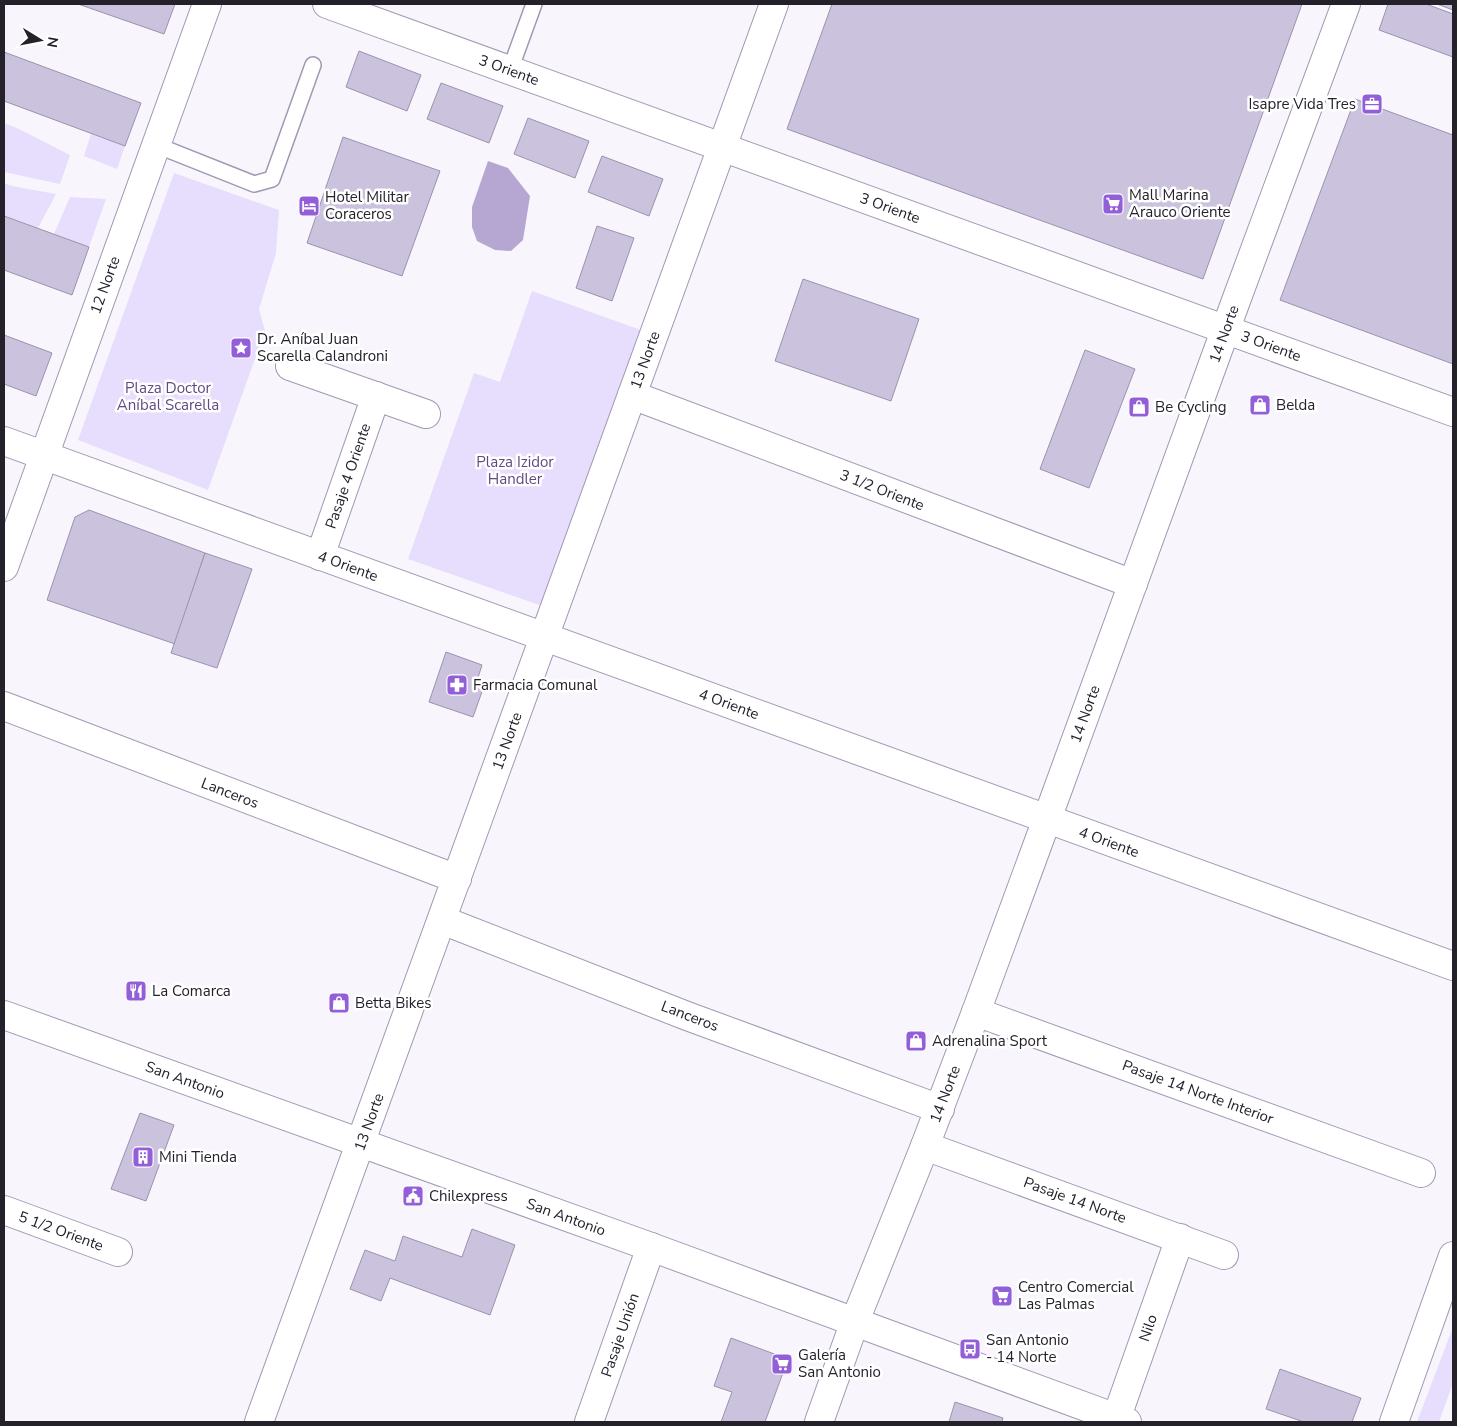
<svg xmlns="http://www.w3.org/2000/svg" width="1457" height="1426" font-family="'Nunito Sans',sans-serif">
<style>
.green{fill:#e7ddfc}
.water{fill:#b5a7d2}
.building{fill:#cbc2de;stroke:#9b92ad}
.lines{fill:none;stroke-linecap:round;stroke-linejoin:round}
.service-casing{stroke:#a198b3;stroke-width:18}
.minor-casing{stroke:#a198b3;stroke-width:30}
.secondary-casing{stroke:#a198b3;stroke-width:30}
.service{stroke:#fff;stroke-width:15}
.minor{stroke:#fff;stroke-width:28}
.secondary{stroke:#fff;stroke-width:28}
.labels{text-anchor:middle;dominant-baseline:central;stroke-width:5;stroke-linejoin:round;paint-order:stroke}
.street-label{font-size:15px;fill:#24212b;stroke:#fff}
.poi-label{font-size:15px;fill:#24212b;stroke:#fff;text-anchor:start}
.park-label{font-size:15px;fill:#604a83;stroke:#fff}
</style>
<rect width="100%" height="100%" fill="#f8f6fc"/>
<g class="green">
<polygon points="4,123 17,128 70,155 60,184 4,172"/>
<polygon points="91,134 125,146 117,169 84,156"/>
<polygon points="174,173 279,210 276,253 259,309 265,331 208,490 78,440"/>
<polygon points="4,183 12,186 56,194 38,228 4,216"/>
<polygon points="70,197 106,199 89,247 54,234"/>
<polygon points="532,291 641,330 542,606 408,559 474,373 500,382"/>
<polygon points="1453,1327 1453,1383 1439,1422 1417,1422"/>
</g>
<polygon class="water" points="488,161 508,168 530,196 523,240 511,251 495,250 477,241 472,227 472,207"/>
<g class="building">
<polygon points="78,4 175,4 164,34"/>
<polygon points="832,4 1302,4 1203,279 787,129"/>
<polygon points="1388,4 1426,4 1453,14 1453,57 1379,30"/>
<polygon points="1437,4 1453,4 1453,10"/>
<polygon points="359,51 421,75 407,111 346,87"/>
<polygon points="4,52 141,103 125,146 4,101"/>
<polygon points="441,83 503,106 489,143 427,119"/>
<polygon points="1355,99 1453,135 1453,364 1280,300"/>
<polygon points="528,118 589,141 575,178 514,154"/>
<polygon points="343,137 440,171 402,276 307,243"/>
<polygon points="602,156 663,179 649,216 588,192"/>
<polygon points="4,216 89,247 72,295 4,270"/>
<polygon points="597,226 634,238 612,301 576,288"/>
<polygon points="803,279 919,319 891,401 775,361"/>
<polygon points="4,335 52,353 36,396 4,384"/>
<polygon points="1085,350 1135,369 1089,488 1040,469"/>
<polygon points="89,510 205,553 175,644 47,600 75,517"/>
<polygon points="205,553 252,569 217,668 171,653"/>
<polygon points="446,652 482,665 476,684 484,686 473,717 429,702"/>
<polygon points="140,1113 174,1125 146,1201 111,1189"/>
<polygon points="472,1229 515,1245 490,1315 390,1278 381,1301 350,1289 365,1250 395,1261 403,1236 462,1257"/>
<polygon points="731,1338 788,1359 765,1422 721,1422 732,1392 714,1386"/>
<polygon points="1280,1369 1361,1398 1352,1422 1304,1422 1266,1409"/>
<polygon points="955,1402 1003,1418 1002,1422 949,1422"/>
</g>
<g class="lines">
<g class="service-casing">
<g id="service">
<polyline points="510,70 534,4"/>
<polyline points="156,145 254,184 272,179 313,65"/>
</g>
</g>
<g class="minor-casing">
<g id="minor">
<polyline points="327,4 1453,412"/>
<polyline points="290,366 426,414"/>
<polyline points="632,395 1133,584"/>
<polyline points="4,441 1453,966"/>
<polyline points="320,556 376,396"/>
<polyline points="4,567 207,4"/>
<polyline points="4,706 457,879"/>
<polyline points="442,920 687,1016 940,1109"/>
<polyline points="976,1012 1421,1173"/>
<polyline points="925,1146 1224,1255"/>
<polyline points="4,1210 118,1252"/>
<polyline points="259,1422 774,4"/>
<polyline points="589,1422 651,1247"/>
<polyline points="819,1422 855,1321 925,1146 976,1012 1047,819 1237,298 1346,4"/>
<polyline points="1115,1422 1180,1238"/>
</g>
</g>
<g class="secondary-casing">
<g id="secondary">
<polyline points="4,1015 651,1247 1127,1422"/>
<polyline points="1394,1422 1453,1256"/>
</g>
</g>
<use href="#service" class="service"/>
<use href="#minor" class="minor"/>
<use href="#secondary" class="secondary"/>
</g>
<defs>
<g id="office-square" transform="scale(1.125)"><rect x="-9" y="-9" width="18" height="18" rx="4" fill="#925fd8" stroke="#fff"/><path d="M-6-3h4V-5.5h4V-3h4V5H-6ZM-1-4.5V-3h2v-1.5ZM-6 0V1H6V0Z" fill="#fff"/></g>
<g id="supermarket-square" transform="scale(1.125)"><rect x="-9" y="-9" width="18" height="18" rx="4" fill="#925fd8" stroke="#fff"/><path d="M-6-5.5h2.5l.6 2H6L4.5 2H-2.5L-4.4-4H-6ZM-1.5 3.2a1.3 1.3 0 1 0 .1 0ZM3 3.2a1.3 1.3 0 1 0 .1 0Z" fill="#fff"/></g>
<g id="hotel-square" transform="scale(1.125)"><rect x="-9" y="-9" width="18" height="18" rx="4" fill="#925fd8" stroke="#fff"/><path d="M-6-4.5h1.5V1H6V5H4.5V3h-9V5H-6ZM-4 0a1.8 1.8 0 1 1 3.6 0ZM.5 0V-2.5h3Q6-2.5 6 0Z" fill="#fff"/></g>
<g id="sight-square" transform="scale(1.125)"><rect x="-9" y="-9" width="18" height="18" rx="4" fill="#925fd8" stroke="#fff"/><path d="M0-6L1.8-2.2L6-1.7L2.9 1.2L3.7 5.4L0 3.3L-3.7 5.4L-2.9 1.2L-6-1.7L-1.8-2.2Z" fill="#fff"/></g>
<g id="shop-square" transform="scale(1.125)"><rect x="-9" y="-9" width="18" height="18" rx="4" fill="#925fd8" stroke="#fff"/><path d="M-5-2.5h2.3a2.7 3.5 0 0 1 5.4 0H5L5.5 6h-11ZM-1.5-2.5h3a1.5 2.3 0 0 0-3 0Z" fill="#fff"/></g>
<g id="pharmacy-square" transform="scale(1.125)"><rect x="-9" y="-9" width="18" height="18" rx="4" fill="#925fd8" stroke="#fff"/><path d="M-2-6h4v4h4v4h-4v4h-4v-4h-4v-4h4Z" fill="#fff"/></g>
<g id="restaurant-square" transform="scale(1.125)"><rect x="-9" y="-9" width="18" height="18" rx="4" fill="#925fd8" stroke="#fff"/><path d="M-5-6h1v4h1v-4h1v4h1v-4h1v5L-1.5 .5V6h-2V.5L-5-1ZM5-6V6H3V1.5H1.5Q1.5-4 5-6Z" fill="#fff"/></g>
<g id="building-square" transform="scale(1.125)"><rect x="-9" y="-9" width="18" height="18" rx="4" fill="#925fd8" stroke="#fff"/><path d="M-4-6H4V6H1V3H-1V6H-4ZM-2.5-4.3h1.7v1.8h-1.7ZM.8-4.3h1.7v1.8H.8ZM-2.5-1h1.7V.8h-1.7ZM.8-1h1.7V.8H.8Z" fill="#fff"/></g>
<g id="civic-square" transform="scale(1.125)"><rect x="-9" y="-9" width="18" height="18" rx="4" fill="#925fd8" stroke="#fff"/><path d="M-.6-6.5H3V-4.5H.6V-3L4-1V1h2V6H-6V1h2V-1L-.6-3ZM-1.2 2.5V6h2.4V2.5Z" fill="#fff"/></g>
<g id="bus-square" transform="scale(1.125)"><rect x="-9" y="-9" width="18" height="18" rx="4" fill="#925fd8" stroke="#fff"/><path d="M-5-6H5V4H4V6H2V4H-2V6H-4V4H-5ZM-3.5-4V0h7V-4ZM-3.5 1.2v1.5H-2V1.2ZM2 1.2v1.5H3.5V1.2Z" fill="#fff"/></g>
</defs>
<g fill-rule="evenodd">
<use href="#office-square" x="1372" y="104"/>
<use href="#supermarket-square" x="1113" y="204"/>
<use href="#hotel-square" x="309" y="206"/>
<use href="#sight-square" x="241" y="348"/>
<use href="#shop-square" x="1260" y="405"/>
<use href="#shop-square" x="1139" y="407"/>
<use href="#pharmacy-square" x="457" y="685"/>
<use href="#restaurant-square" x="136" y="991"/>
<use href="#shop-square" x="339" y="1003"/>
<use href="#shop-square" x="916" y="1041"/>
<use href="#building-square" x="143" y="1157"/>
<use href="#civic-square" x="413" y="1196"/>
<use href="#supermarket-square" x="1002" y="1296"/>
<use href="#bus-square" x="970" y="1349"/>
<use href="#supermarket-square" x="782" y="1364"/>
</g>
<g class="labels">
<g class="street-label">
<text transform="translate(509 70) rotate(20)">3 Oriente</text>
<text transform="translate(890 208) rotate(20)">3 Oriente</text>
<text transform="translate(105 285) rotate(-70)">12 Norte</text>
<text transform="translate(1224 334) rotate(-70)">14 Norte</text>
<text transform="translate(1271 346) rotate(20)">3 Oriente</text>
<text transform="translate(645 360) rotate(-70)">13 Norte</text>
<text transform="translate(348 476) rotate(-71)">Pasaje 4 Oriente</text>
<text transform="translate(882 490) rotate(21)">3 1/2 Oriente</text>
<text transform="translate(348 566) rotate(20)">4 Oriente</text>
<text transform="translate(729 704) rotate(20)">4 Oriente</text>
<text transform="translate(1085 714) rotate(-70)">14 Norte</text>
<text transform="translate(507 741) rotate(-70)">13 Norte</text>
<text transform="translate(230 793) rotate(21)">Lanceros</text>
<text transform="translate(1109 842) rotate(20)">4 Oriente</text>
<text transform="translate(690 1016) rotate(21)">Lanceros</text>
<text transform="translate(185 1080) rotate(20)">San Antonio</text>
<text transform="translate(1198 1092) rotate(20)">Pasaje 14 Norte Interior</text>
<text transform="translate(945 1094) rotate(-69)">14 Norte</text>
<text transform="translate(369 1122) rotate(-70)">13 Norte</text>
<text transform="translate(1075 1200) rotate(20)">Pasaje 14 Norte</text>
<text transform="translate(566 1217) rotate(20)">San Antonio</text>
<text transform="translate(61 1231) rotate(20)">5 1/2 Oriente</text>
<text transform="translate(1148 1328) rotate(-71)">Nilo</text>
<text transform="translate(620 1335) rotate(-71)">Pasaje Unión</text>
</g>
<g class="poi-label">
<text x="1356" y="104" text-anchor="end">Isapre Vida Tres</text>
<text x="1129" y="195">Mall Marina<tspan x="1129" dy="17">Arauco Oriente</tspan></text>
<text x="325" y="197">Hotel Militar<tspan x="325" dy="17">Coraceros</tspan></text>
<text x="257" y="339">Dr. Aníbal Juan<tspan x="257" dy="17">Scarella Calandroni</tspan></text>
<text x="1276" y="405">Belda</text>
<text x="1155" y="407">Be Cycling</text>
<text x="473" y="685">Farmacia Comunal</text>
<text x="152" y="991">La Comarca</text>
<text x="355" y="1003">Betta Bikes</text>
<text x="932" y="1041">Adrenalina Sport</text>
<text x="159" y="1157">Mini Tienda</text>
<text x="429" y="1196">Chilexpress</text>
<text x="1018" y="1287">Centro Comercial<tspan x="1018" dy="17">Las Palmas</tspan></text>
<text x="986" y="1340">San Antonio<tspan x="986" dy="17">- 14 Norte</tspan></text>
<text x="798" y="1355">Galería<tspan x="798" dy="17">San Antonio</tspan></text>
</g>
<g class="park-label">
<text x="168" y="388">Plaza Doctor<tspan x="168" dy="17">Aníbal Scarella</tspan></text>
<text x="515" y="462">Plaza Izidor<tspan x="515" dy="17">Handler</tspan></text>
</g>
</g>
<rect width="1457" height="1426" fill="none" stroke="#24212b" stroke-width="10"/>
<g transform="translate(40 40) rotate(100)" stroke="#ffffff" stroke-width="4" paint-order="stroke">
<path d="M0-4L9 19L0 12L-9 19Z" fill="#24212b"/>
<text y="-8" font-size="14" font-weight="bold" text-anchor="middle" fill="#24212b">N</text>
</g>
</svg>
